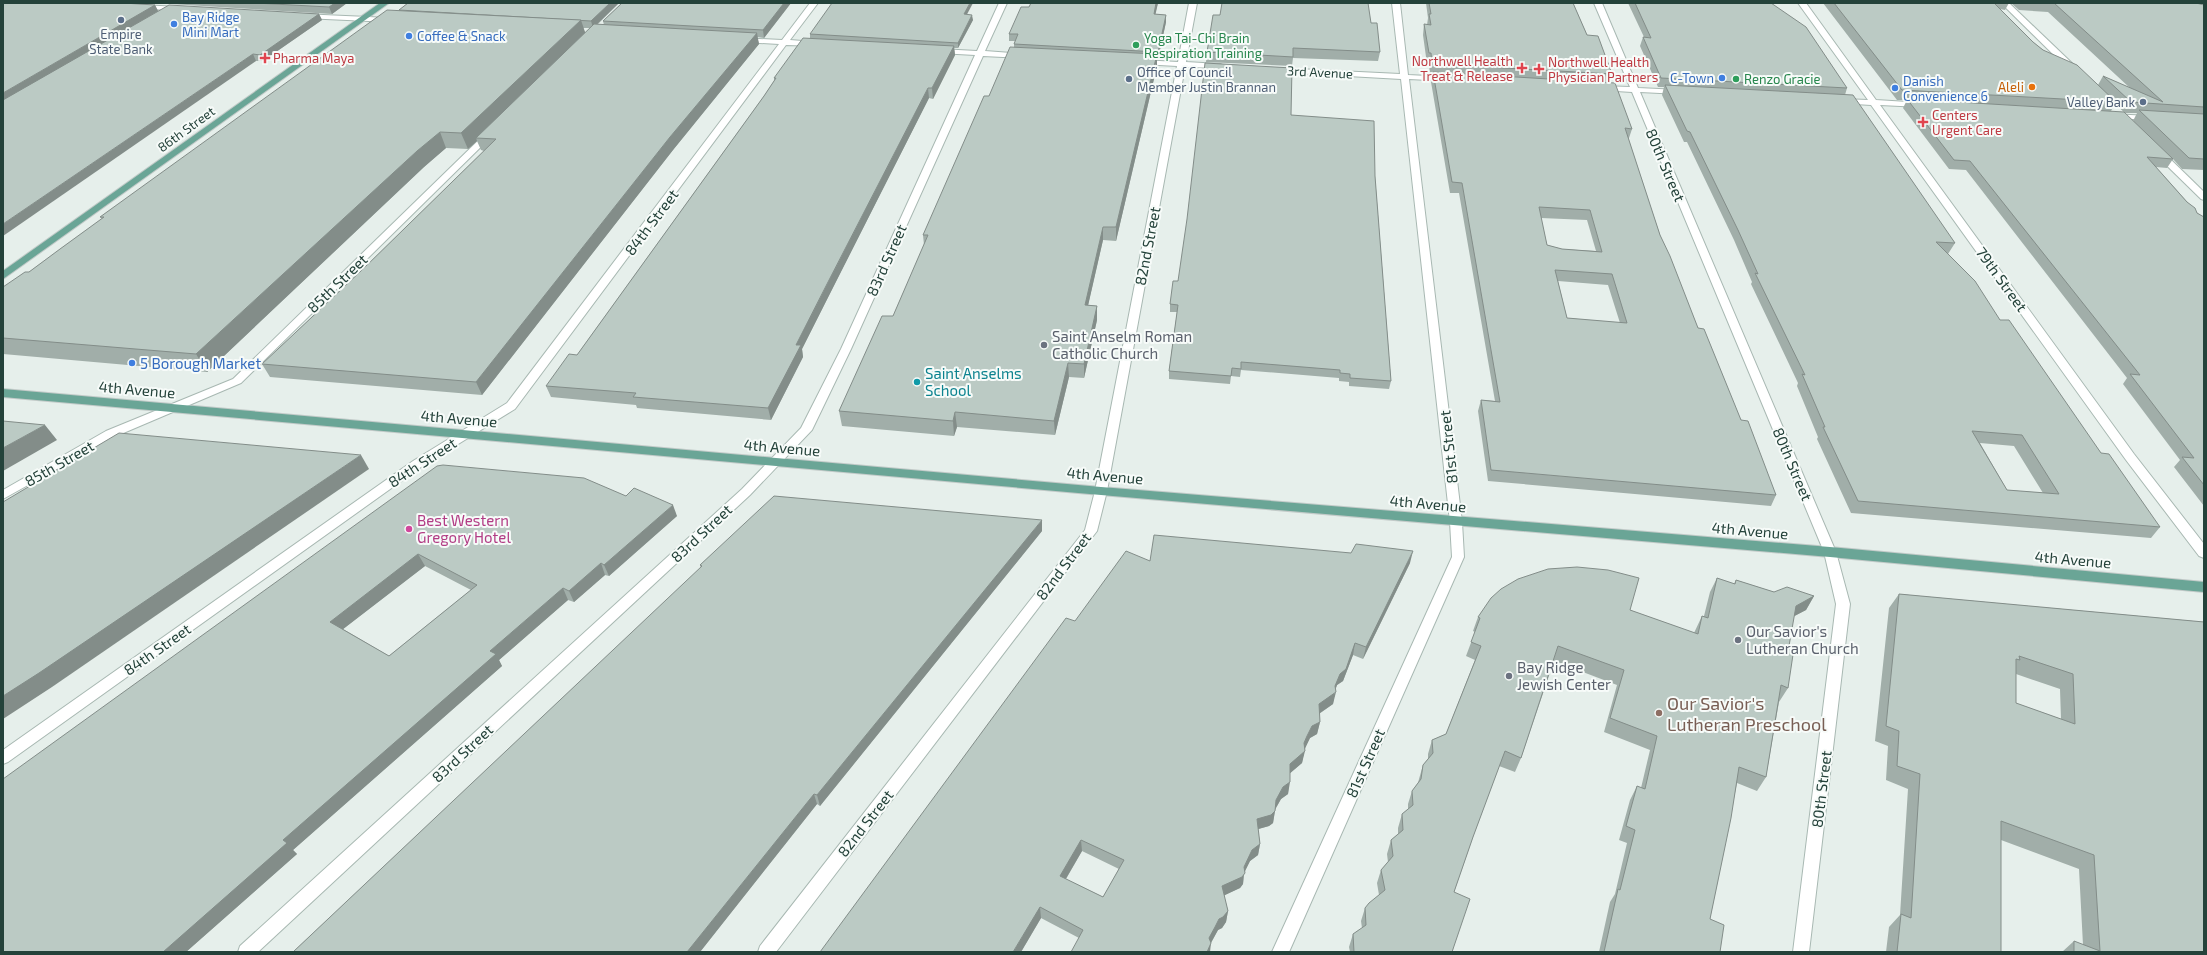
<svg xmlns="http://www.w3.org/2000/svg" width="2207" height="955" font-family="'Exo 2',sans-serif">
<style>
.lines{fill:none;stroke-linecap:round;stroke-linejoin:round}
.minor-casing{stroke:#a8b8b2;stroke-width:2}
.major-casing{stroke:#c2cac8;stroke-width:2}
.minor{fill:#fff;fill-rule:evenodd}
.major{fill:#6aa596;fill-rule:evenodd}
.wall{fill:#a1aea9;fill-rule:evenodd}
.shaded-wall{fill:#838d89}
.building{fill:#bbcac4;stroke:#838d89;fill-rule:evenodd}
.service-dot{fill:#5c6f8a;stroke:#f7fbf9;stroke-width:1.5}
.shop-dot{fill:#3f7fe0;stroke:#f7fbf9;stroke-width:1.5}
.leisure-dot{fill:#2e9e5b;stroke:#f7fbf9;stroke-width:1.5}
.health-dot{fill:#e0444e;stroke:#f7fbf9;stroke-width:1.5}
.food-dot{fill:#e8710a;stroke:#f7fbf9;stroke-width:1.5}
.worship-dot{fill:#6b7280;stroke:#f7fbf9;stroke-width:1.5}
.culture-dot{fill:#0f9aa8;stroke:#f7fbf9;stroke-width:1.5}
.hotel-dot{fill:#d1479c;stroke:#f7fbf9;stroke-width:1.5}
.education-dot{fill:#8d6e63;stroke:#f7fbf9;stroke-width:1.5}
.labels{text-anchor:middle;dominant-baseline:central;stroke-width:4;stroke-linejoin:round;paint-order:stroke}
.far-shop-label{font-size:13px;fill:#366cbe;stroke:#f7fbf9;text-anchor:start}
.far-service-label{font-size:13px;fill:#4e5e75;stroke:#f7fbf9}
.far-leisure-label{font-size:13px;fill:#27864d;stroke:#f7fbf9;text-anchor:start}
.far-health-label{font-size:13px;fill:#be3a42;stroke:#f7fbf9;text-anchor:start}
.far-street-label{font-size:13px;fill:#24423a;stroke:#f7fbf9}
.far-food-label{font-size:13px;fill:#c56008;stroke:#f7fbf9;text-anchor:end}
.street-label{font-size:15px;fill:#24423a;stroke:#f7fbf9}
.worship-label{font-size:15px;fill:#5b616d;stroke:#f7fbf9;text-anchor:start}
.shop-label{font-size:15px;fill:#366cbe;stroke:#f7fbf9;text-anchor:start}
.culture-label{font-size:15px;fill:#0d838f;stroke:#f7fbf9;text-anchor:start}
.hotel-label{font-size:15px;fill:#b23c85;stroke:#f7fbf9;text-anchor:start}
.near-education-label{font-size:18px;fill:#785e54;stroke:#f7fbf9;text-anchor:start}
</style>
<rect width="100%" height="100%" fill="#e6efeb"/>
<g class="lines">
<g class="minor-casing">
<g id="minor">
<polygon points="810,3 818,3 790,40 815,42 818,42 818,46 786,45 515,409 421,467 8,762 3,764 3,750 413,461 507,403 779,44 741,42 737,40 738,38 782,40"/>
<polygon points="999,3 1007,3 985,51 1023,54 1027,56 1023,58 983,56 851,349 812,430 750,495 258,952 238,952 240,946 742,489 801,428 841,349 975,55 939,53 935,51 939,49 977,51"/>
<polygon points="1189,3 1197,3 1186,62 1220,64 1224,66 1220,68 1185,67 1107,491 1097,531 776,952 758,952 760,946 1085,530 1095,491 1177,66 1141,64 1137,62 1141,60 1178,62"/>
<polygon points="1392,3 1400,3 1408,75 1448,77 1452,79 1448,81 1409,79 1462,522 1464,557 1289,952 1272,952 1452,557 1450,522 1401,79 1277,72 1273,70 1277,68 1400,74"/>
<polygon points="1594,3 1602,3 1638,88 1680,90 1684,92 1680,94 1640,92 1836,552 1850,604 1809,952 1793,952 1836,604 1824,552 1632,92 1600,90 1596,88 1600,86 1630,87"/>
<polygon points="1798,3 1806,3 1876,100 1924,103 1924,107 1921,107 1880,105 2134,454 2204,544 2204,558 2199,556 2126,460 1871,105 1839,103 1839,99 1842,99 1868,100"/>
<polygon points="2001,3 2009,3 2076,67 2076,71 2070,71"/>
<polygon points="140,5 180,7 184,9 180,11 138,8 136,7"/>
<polygon points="301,14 390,18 394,20 390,22 304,18 301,18"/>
<polygon points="2110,114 2151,116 2155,118 2151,120 2113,118 2110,118"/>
<polygon points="487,132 494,134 241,383 114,437 3,499 3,490 106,431 233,379"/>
<polygon points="2159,150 2162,151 2204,192 2204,200 2201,199 2156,155 2155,153"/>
</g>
</g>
<g class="major-casing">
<g id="major">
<polygon points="380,3 389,3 3,279 3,271"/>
<polygon points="3,389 1101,487 1830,547 2204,582 2204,592 1830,557 1101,495 3,397"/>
</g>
</g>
<use href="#minor" class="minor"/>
<use href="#major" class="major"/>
</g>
<g class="wall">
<polygon points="3,3 347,3 332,14 171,4 133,4 155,5 158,11 319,14 322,20 263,61 256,61"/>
<path d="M408 3H619L598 24 604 25 603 21 622 3H791L764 38 757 37 759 44 673 150 482 395 270 377 262 364 362 270 484 151 481 150 477 141 468 149 446 148 424 167 207 372 3 354V287L29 272 102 219 100 217 399 10ZM583 28H590L585 33Z"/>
<polygon points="1031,3 1158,3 1155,14 1166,15 1166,22 1158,59 1157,59 1157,66 1116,241 1103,240 1088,305 1097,306 1097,320 1084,378 1069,377 1055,435 957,427 954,436 842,426 839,411 893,316 924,245 923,235 989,96 1014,47 1014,44 1015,41 1009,41 1009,34 1029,7"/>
<path d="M1426 3H1573L1587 35 1612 74 1609 82 1632 129 1629 138H1628L1660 235 1698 328 1741 420 1776 495 1771 506 1488 481 1478 411 1481 400 1495 401 1459 193H1450L1431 82 1432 75H1430L1429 64H1427L1423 35 1424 24 1427 25 1428 18ZM1541 218 1587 220 1596 251 1562 249 1547 245ZM1558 281 1608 285 1620 323 1567 318Z"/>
<path d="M1628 3H1771L1847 88 1845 95 1955 243 1948 254 2000 320 2101 453 2160 527 2151 538 1851 513 1817 439 1818 437 1797 386 1798 383 1751 284 1752 282 1734 240 1687 142H1684L1662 95 1664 87H1658L1640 46 1643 37H1644ZM1980 443 2014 446 2043 493 2007 490Z"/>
<path d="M1823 3H2009L2005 10 2000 9 2033 42 2043 50 2098 85 2103 76 2130 88 2048 12 2019 10 2011 3H2196L2204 5V170L2182 169 2173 159 2167 168 2156 167 2197 213 2204 217V506L2174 467 2180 460 2123 384 2127 378 1966 170 1949 169 1903 108 1907 100H1897ZM2115 104 2125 113H2137L2133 121 2111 111Z"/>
<polygon points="967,15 973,20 958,48 954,48 955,55 933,99 929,98 829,295 802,349 803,357 771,420 637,408 636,405 551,397 546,386 577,355 764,96 774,81 774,78 810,38 810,34"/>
<polygon points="1371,23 1380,52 1378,61 1293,58 1292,66 1206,62 1207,52"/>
<polygon points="1291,115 1375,176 1391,381 1389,389 1349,386 1349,382 1339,381 1339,378 1241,370 1240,377 1231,376 1230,384 1169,379 1169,371 1177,312 1170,312 1170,304 1178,281"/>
<path d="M437 466 626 496 677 516 609 576 605 575 574 602 568 600 499 660 502 666 293 850 297 854 186 952H3ZM425 566 471 590 389 656 343 629Z"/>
<polygon points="1042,531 820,806 817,804 700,952 293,952 701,568 700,565"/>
<path d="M1150 561 1410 563 1363 659 1353 655 1343 681 1337 685 1335 690 1333 704 1319 714 1320 722 1317 734 1310 738 1305 747 1302 763 1290 773 1288 794 1281 799 1275 810 1273 823 1269 826 1258 829 1260 844 1258 855 1250 861 1244 873 1243 884 1240 888 1224 895 1228 911 1226 922 1222 928 1218 930 1211 943 1079 938 1041 918 1021 952 1075 621ZM1082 851 1119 869 1103 897 1066 879Z"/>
<polygon points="1717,578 1734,584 1736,580 1774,592 1814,596 1806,610 1794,616 1789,646 1788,688 1779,702 1766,777 1757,791 1737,783 1710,919 1720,952 1599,952 1610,902 1615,894 1627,843 1619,840 1630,800 1637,786 1641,788 1650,750 1604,732 1617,685 1554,661 1521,758 1515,772 1499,766 1473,837 1454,892 1453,952 1350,952 1349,947 1353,934 1362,928 1361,921 1365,908 1379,895 1377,883 1381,870 1388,862 1387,854 1391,840 1398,834 1398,828 1402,814 1408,809 1408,804 1412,791 1418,783 1419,779 1423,765 1428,759 1428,754 1432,740 1446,734 1475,660 1466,656 1475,632 1473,631 1478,617 1630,610 1694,633 1702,616 1704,616 1710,592"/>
<path d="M1899 594 2204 622V952H2062L2074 941 2083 945 2079 869 2001 840V952H1886L1889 927 1900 915 1908 789 1886 780 1888 746 1875 741 1889 608ZM2016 674 2060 689 2061 719 2016 703Z"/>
</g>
<g class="shaded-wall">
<polygon points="335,3 347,3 332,14 329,7"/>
<polygon points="610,3 619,3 593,28 591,21"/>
<polygon points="784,3 791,3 764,38 763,30"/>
<polygon points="970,3 973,3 964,20 964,14"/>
<polygon points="1156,3 1158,3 1154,21 1154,14"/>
<polygon points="155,5 158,11 3,102 3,93"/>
<polygon points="319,14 322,20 263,61 260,55"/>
<polygon points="972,15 973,20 958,48 958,43"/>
<polygon points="1166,15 1166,22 1158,59 1158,52"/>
<polygon points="581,20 586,35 476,138 477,141 468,149 461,133"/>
<polygon points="757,33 759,44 673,150 482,395 476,382 670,137"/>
<polygon points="954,46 955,55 933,99 932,88"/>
<polygon points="253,54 256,61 3,236 3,224"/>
<polygon points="1157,54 1157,66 1116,241 1116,227"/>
<polygon points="928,88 929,98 802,349 803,357 771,420 768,408 796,345"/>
<polygon points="440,132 446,148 424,167 207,372 196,354 417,151"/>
<polygon points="1103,227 1103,240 1085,319 1085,305"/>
<polygon points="1097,306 1097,320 1084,378 1084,364"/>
<polygon points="1068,363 1069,377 1055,435 1054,421"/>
<polygon points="955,412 957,427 954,436 953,421"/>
<polygon points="45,425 57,440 3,471 3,448"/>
<polygon points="361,455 369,469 52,687 3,719 3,696"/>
<polygon points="673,505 677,516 609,576 604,565"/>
<polygon points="1042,520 1042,531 820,806 817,795"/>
<polygon points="1413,551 1410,563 1363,659 1366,647"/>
<polygon points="418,554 425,566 338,633 330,622"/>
<polygon points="601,563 605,575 574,602 569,591"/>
<polygon points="563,588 568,600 499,660 502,666 293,850 297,854 186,952 163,952 283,840 490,651"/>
<polygon points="1814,596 1806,610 1787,620 1796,606"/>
<polygon points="1355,643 1353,655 1343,681 1337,685 1334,694 1336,692 1333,704 1317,715 1319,704 1340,674"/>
<polygon points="1320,722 1317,734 1310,738 1303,753 1305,751 1302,763 1288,775 1290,764 1304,743 1312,726"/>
<polygon points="1290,782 1288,794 1281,799 1274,811 1276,800 1283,787"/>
<polygon points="814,794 817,804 700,952 687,952"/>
<polygon points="1275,811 1273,823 1269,826 1255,830 1257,819"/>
<polygon points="1081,840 1082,851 1061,887 1060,876"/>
<polygon points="1260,844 1258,855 1250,861 1244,873 1243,884 1240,888 1221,897 1222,886 1244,867 1252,850"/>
<polygon points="1040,907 1041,918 1021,952 1013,952"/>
<polygon points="1228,911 1226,922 1222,928 1218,930 1208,948 1209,938 1219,919"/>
<polygon points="1211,943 1210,952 1206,952"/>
</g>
<g class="building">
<polygon points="3,3 123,3 155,5 3,93"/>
<polygon points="255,3 335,3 329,7"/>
<polygon points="408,3 610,3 591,21 399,10"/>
<polygon points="622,3 784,3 763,30 603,21"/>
<polygon points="832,3 970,3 964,14 972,15 958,43 810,34"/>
<polygon points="1031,3 1156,3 1154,14 1166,15 1158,52 1014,44 1018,34 1009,34 1021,7 1029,7"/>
<polygon points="1222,3 1368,3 1371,23 1377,23 1380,52 1293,48 1293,57 1207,52 1213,15 1220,15"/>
<polygon points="1429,3 1573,3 1587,35 1598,36 1612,74 1432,64 1431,53 1429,53 1424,24 1431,25 1429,14 1431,14"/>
<polygon points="1635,3 1771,3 1806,27 1847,88 1661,78 1643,37 1651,38"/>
<polygon points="1834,3 1994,3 2033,42 2043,50 2077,65 2116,102 1902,90"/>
<polygon points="2054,3 2196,3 2204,5 2204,107 2131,102 2103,76 2163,102"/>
<polygon points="169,5 319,14 260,55 253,54 3,224 3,100"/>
<polygon points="387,10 581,20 461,133 440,132 417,151 196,354 3,338 3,287 25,272 29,272 60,249 104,217 100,217"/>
<polygon points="594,24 757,33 670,137 476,382 262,364 362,270 496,139 476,138"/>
<polygon points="803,38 954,46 932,88 928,88 827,284 796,345 801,345 768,408 633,397 636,393 546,386 569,354 577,355 764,96 776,78 774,78"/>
<polygon points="1010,47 1157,54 1116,227 1103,227 1085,305 1097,306 1084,364 1068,363 1054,421 955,412 953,421 839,411 882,316 893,316 928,235 923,235 984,96 989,96"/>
<polygon points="1205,63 1292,68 1291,115 1374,121 1375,176 1391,381 1350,378 1350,374 1340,373 1340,370 1241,362 1241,369 1232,368 1231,376 1169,371 1178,305 1170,304 1173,281 1178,281 1187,219"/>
<path d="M1433 72 1615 83 1632 129 1625 128 1660 235 1670 256 1698 328 1704 329 1741 420 1748 421 1776 495 1491 470 1481 400 1500 402 1462 183 1452 182ZM1539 207 1590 210 1602 252 1562 249 1547 245ZM1555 270 1612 274 1627 323 1567 318Z"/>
<path d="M1665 85 1853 95 1955 243 1936 242 1975 281 2000 320H2009L2101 453 2109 454 2160 527 1858 501 1823 427H1825L1802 374 1805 375 1755 273 1758 274 1738 230 1690 132 1687 131ZM1972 431 2022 435 2059 494 2007 490Z"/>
<polygon points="1907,99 2124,112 2173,159 2147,157 2187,202 2195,208 2197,213 2204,217 2204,485 2182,457 2194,458 2130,374 2140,375 1970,161 1954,160"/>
<polygon points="2139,110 2204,114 2204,159 2189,158"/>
<polygon points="3,421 45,425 3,448"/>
<polygon points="119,433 361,455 39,673 3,696 3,502"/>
<path d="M443 465 584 478 626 496 634 488 673 505 604 565 601 563 569 591 563 588 490 651 496 654 283 840 287 843 163 952H3V779L437 466ZM418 554 477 585 389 656 330 622Z"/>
<polygon points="774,496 1042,520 817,795 814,794 687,952 293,952 702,566 700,565"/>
<path d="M1154 535 1351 553 1356 544 1413 551 1366 647 1355 643 1346 669 1340 674 1335 686 1336 692 1319 704 1320 722 1312 726 1307 736 1304 743 1305 751 1290 764V782L1283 787 1276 800 1275 811 1271 815 1257 819 1260 844 1252 850 1244 867 1245 873 1242 877 1222 886 1228 911 1223 917 1219 919 1215 927 1209 938 1211 943 1207 952H1071L1083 930 1040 907 1013 952H820L1066 618 1075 621 1126 551 1150 561ZM1081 840 1124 860 1103 897 1060 876Z"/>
<polygon points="1577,567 1608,570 1639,578 1630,610 1698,634 1702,616 1708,618 1717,578 1735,584 1736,580 1774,592 1787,587 1814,596 1796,606 1789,646 1794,648 1788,688 1781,685 1766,777 1739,767 1731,818 1710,919 1724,925 1720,952 1604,952 1618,889 1620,890 1635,830 1626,826 1637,786 1645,789 1657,736 1610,718 1624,670 1558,646 1521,758 1505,751 1473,837 1454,892 1470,899 1452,952 1354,952 1353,934 1366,925 1365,908 1369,903 1385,890 1381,870 1393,856 1391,840 1403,830 1402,814 1413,805 1412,791 1421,779 1423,765 1433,753 1432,740 1446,734 1481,646 1471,642 1480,618 1478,617 1491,598 1501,589 1518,579 1548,569"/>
<path d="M1899 594 2204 622V952H2074V941L2100 951 2094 855 2001 821V952H1897L1901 914 1911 918 1920 774 1897 766 1899 731 1886 726ZM2019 656 2073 674 2075 724 2016 703V659L2020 660Z"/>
</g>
<g class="service-dot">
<circle cx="121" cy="20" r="4"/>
<circle cx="1129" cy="79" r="4"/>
<circle cx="2143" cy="102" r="4"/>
</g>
<g class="shop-dot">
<circle cx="174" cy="24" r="4"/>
<circle cx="409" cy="36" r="4"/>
<circle cx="1722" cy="78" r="4"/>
<circle cx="1895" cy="88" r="4"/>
<circle cx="132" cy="363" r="4"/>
</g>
<g class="leisure-dot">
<circle cx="1136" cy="45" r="4"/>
<circle cx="1736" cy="79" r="4"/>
</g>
<g class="health-dot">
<path d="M263 52h4v4h4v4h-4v4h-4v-4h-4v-4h4z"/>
<path d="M1520 62h4v4h4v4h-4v4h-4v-4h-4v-4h4z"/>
<path d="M1537 63h4v4h4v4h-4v4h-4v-4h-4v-4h4z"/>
<path d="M1921 116h4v4h4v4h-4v4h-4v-4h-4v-4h4z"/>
</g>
<circle class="food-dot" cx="2032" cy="87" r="4"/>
<g class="worship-dot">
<circle cx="1044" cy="345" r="4"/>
<circle cx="1738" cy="640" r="4"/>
<circle cx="1509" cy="676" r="4"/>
</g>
<circle class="culture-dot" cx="917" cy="382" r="4"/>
<circle class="hotel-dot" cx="409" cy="529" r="4"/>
<circle class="education-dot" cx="1659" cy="713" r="4"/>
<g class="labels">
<g class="far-shop-label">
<text x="182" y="17">Bay Ridge<tspan x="182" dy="15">Mini Mart</tspan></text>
<text x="417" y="36">Coffee &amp; Snack</text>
<text x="1714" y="78" text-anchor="end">C-Town</text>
<text x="1903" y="81">Danish<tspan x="1903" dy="15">Convenience 6</tspan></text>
</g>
<g class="far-service-label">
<text x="121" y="34">Empire<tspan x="121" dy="15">State Bank</tspan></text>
<text x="1137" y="72" text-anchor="start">Office of Council<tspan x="1137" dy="15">Member Justin Brannan</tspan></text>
<text x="2135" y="102" text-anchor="end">Valley Bank</text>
</g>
<g class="far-leisure-label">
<text x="1144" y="38">Yoga Tai-Chi Brain<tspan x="1144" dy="15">Respiration Training</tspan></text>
<text x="1744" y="79">Renzo Gracie</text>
</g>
<g class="far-health-label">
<text x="273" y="58">Pharma Maya</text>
<text x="1513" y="61" text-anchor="end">Northwell Health<tspan x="1513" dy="15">Treat &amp; Release</tspan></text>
<text x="1548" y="62">Northwell Health<tspan x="1548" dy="15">Physician Partners</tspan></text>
<text x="1932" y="115">Centers<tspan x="1932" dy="15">Urgent Care</tspan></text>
</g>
<g class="far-street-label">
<text transform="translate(1320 72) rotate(3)">3rd Avenue</text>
<text transform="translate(186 129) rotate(-36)">86th Street</text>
</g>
<g class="far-food-label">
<text x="2024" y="87">Aleli</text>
</g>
<g class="street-label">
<text transform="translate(1666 165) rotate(67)">80th Street</text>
<text transform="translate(651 222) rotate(-53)">84th Street</text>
<text transform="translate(1147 246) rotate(-79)">82nd Street</text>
<text transform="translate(886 260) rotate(-66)">83rd Street</text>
<text transform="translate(2002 279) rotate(54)">79th Street</text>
<text transform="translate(337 283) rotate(-44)">85th Street</text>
<text transform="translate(137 389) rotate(5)">4th Avenue</text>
<text transform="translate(459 418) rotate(5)">4th Avenue</text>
<text transform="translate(782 447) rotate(5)">4th Avenue</text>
<text transform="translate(1448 447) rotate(-96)">81st Street</text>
<text transform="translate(422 462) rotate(-33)">84th Street</text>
<text transform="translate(59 463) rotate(-30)">85th Street</text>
<text transform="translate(1793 464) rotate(67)">80th Street</text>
<text transform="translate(1105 475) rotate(5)">4th Avenue</text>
<text transform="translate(1428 503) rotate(5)">4th Avenue</text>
<text transform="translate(1750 530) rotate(5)">4th Avenue</text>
<text transform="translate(701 533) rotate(-43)">83rd Street</text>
<text transform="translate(2073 559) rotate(5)">4th Avenue</text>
<text transform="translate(1063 566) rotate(-53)">82nd Street</text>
<text transform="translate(157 649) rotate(-35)">84th Street</text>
<text transform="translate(462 753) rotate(-43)">83rd Street</text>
<text transform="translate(1365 763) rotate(-66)">81st Street</text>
<text transform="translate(1821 789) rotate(-83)">80th Street</text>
<text transform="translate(865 823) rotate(-52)">82nd Street</text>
</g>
<g class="worship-label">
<text x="1052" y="336">Saint Anselm Roman<tspan x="1052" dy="17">Catholic Church</tspan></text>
<text x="1746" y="631">Our Savior's<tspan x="1746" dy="17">Lutheran Church</tspan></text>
<text x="1517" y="667">Bay Ridge<tspan x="1517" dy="17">Jewish Center</tspan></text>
</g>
<g class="shop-label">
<text x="140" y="363">5 Borough Market</text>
</g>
<g class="culture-label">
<text x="925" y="373">Saint Anselms<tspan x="925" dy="17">School</tspan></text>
</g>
<g class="hotel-label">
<text x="417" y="520">Best Western<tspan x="417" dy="17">Gregory Hotel</tspan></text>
</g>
<g class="near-education-label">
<text x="1667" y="703">Our Savior's<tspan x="1667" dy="21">Lutheran Preschool</tspan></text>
</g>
</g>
<rect width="2207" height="955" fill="none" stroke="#24423a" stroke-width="8"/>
</svg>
